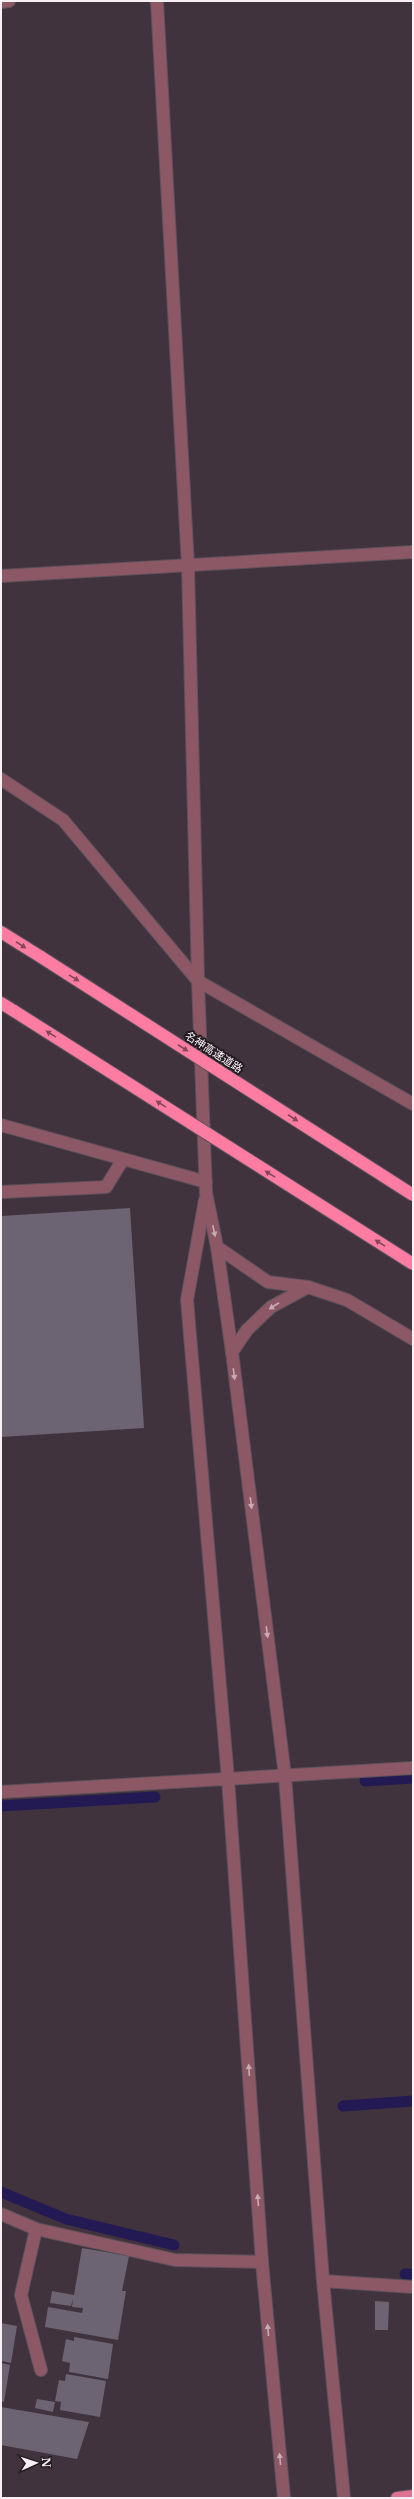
<svg xmlns="http://www.w3.org/2000/svg" width="414" height="2499" font-family="'Libre Baskerville','Noto Sans JP',serif">
<style>
.lines{fill:none;stroke-linecap:round;stroke-linejoin:round}
.stream{stroke:#241a53;stroke-width:11}
.building{fill:#6c6472}
.minor-casing{stroke:#5e515b;stroke-width:14}
.major-casing{stroke:#5e515b;stroke-width:14}
.highway-casing{stroke:#5e515b;stroke-width:14}
.minor{stroke:#8d5865;stroke-width:12}
.major{stroke:#dd7391;stroke-width:12}
.highway{stroke:#fd7da2;stroke-width:12}
.highway-bridge-casing{stroke:#5e515b;stroke-width:14;stroke-linecap:butt}
.highway-bridge{stroke:#fd7da2;stroke-width:12}
.oneway{fill:#85485b}
.oneway2{fill:#c8acb5}
.labels{text-anchor:middle;dominant-baseline:central;stroke-width:4;stroke-linejoin:round;paint-order:stroke}
.street-label{font-size:11px;fill:#f9f0f6;stroke:#231d21}
</style>
<rect width="100%" height="100%" fill="#41333d"/>
<g class="lines">
<g class="stream">
<polyline points="365,1781 413,1778"/>
<polyline points="1,1806 155,1797"/>
<polyline points="343,2106 413,2101"/>
<polyline points="1,2192 66,2219 174,2245"/>
<polyline points="405,2274 413,2274"/>
</g>
</g>
<g class="building">
<polygon points="130,1208 144,1428 1,1437 1,1216"/>
<polygon points="82,2248 129,2256 122,2291 126,2291 118,2340 45,2327 48,2307 82,2313 83,2308 72,2307 73,2299 71,2306 50,2303 52,2291 74,2295"/>
<polygon points="375,2301 389,2302 388,2330 375,2330"/>
<polygon points="1,2323 17,2326 11,2363 1,2361"/>
<polygon points="74,2337 113,2344 108,2379 69,2372 70,2363 62,2361 66,2339 74,2341"/>
<polygon points="1,2363 10,2365 4,2402 1,2401"/>
<polygon points="66,2374 106,2381 100,2417 60,2410 61,2402 55,2401 59,2380 65,2381"/>
<polygon points="37,2399 55,2402 53,2412 35,2408"/>
<polygon points="1,2407 89,2422 77,2459 1,2445"/>
</g>
<g class="lines">
<g class="minor-casing">
<g id="minor">
<polyline points="157,1 188,566 198,981 206,1193 217,1247 232,1352 285,1776 323,2281 344,2498"/>
<polyline points="1,2 9,1"/>
<polyline points="1,576 413,552"/>
<polyline points="1,779 63,820 198,981 413,1104"/>
<polyline points="1,1125 206,1182"/>
<polyline points="1,1192 106,1187 122,1161"/>
<polyline points="205,1200 187,1300 228,1779 262,2262 284,2498"/>
<polyline points="217,1247 268,1282 308,1287 347,1300 413,1339"/>
<polyline points="232,1352 247,1330 271,1307 308,1287"/>
<polyline points="1,1792 413,1768"/>
<polyline points="1,2214 36,2229 175,2260 262,2262"/>
<polyline points="36,2229 21,2295 41,2370"/>
<polyline points="323,2281 413,2287"/>
</g>
</g>
<g class="major-casing">
<polyline id="major" points="397,2498 413,2496"/>
</g>
<g class="highway-casing">
<g id="highway">
<polyline points="1,932 41,957"/>
<polyline points="1,1003 14,1011"/>
</g>
</g>
<use href="#minor" class="minor"/>
<use href="#major" class="major"/>
<use href="#highway" class="highway"/>
<g class="highway-bridge-casing">
<g id="highway-bridge">
<polyline points="41,957 413,1195"/>
<polyline points="14,1011 413,1264"/>
</g>
</g>
<use href="#highway-bridge" class="highway-bridge"/>
</g>
<defs><path id="oneway-solid" d="M-6-.8H1V-3.2L6.5 0L1 3.2V.8H-6Z"/></defs>
<g class="oneway">
<use href="#oneway-solid" transform="translate(21 945) rotate(33)"/>
<use href="#oneway-solid" transform="translate(74 978) rotate(32)"/>
<use href="#oneway-solid" transform="translate(51 1034) rotate(-148)"/>
<use href="#oneway-solid" transform="translate(183 1048) rotate(33)"/>
<use href="#oneway-solid" transform="translate(161 1104) rotate(-148)"/>
<use href="#oneway-solid" transform="translate(293 1118) rotate(33)"/>
<use href="#oneway-solid" transform="translate(270 1174) rotate(-148)"/>
<use href="#oneway-solid" transform="translate(380 1243) rotate(-148)"/>
</g>
<g class="oneway2">
<use href="#oneway-solid" transform="translate(214 1231) rotate(78)"/>
<use href="#oneway-solid" transform="translate(274 1306) rotate(147)"/>
<use href="#oneway-solid" transform="translate(234 1374) rotate(83)"/>
<use href="#oneway-solid" transform="translate(251 1503) rotate(83)"/>
<use href="#oneway-solid" transform="translate(267 1632) rotate(83)"/>
<use href="#oneway-solid" transform="translate(249 2070) rotate(-94)"/>
<use href="#oneway-solid" transform="translate(258 2200) rotate(-94)"/>
<use href="#oneway-solid" transform="translate(268 2330) rotate(-95)"/>
<use href="#oneway-solid" transform="translate(280 2459) rotate(-95)"/>
</g>
<g class="labels">
<g class="street-label">
<text transform="translate(214 1052) rotate(33)">名神高速道路</text>
</g>
</g>
<rect width="414" height="2499" fill="none" stroke="#f9f0f6" stroke-width="4"/>
<g transform="translate(36 2463) rotate(87)" stroke="#231d21" stroke-width="3" paint-order="stroke">
<path d="M0-3L7 15L0 10L-7 15Z" fill="#f9f0f6"/>
<text y="-6" font-size="11" font-weight="bold" text-anchor="middle" fill="#f9f0f6">N</text>
</g>
</svg>
